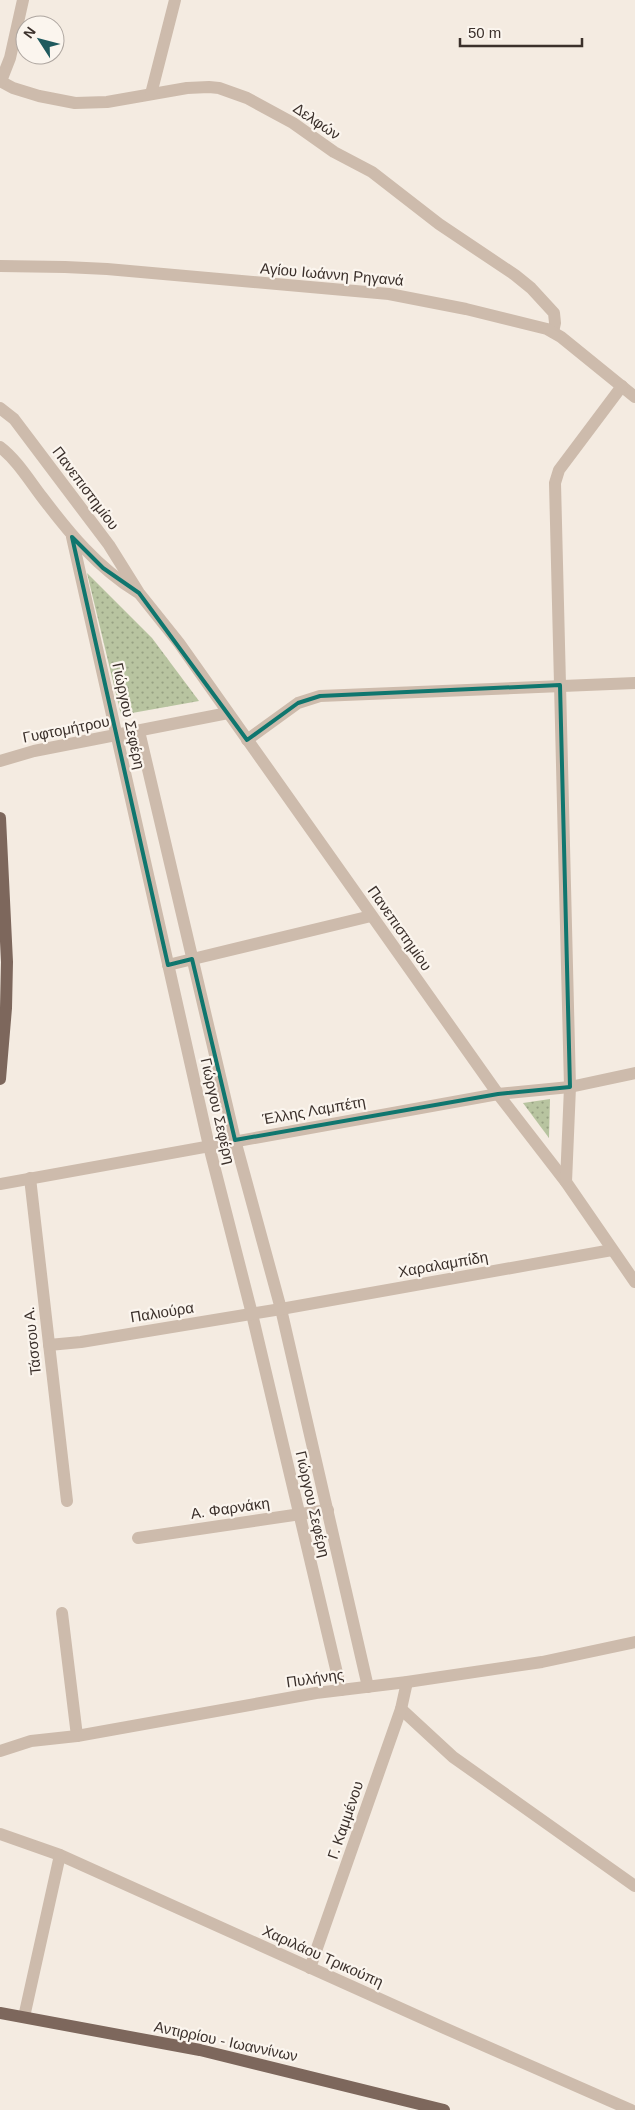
<svg xmlns="http://www.w3.org/2000/svg" width="635" height="2110" font-family="Arial,sans-serif">
<style>
.grass{fill:url(#grass-dots)}
.lines{fill:none;stroke-linecap:round;stroke-linejoin:round}
.minor{stroke:#cdbbac;stroke-width:12}
.major{stroke:#7d675c;stroke-width:12}
.marked{fill:none;stroke:#0f766e;stroke-width:4;stroke-linejoin:round}
.labels{text-anchor:middle;dominant-baseline:central;stroke-width:4.5;stroke-linejoin:round;paint-order:stroke}
.street-label{font-size:15px;fill:#3b302b;stroke:#fbf5ee}
</style>
<defs>
<pattern id="grass-dots" width="8" height="8" patternUnits="userSpaceOnUse" patternTransform="scale(1.25)"><rect width="8" height="8" fill="#b8c4a0"/><path d="M2 2h.1M6 6h.1" fill="none" stroke="#97a083" stroke-width="1.8" stroke-linecap="round"/></pattern>
</defs>
<rect width="100%" height="100%" fill="#f4ebe1"/>
<g class="grass">
<polygon points="87,573 152,638 199,701 121,715"/>
<polygon points="550,1099 549,1138 523,1103"/>
</g>
<g class="lines">
<g class="minor">
<polyline points="0,81 13,88 39,96 75,103 107,102 187,88 209,87 219,88 247,98 293,123 334,152 372,172 439,224 515,275 531,288 554,313 555,323 553,332"/>
<polyline points="1,81 10,58 23,0"/>
<polyline points="151,94 175,0"/>
<polyline points="0,266 65,267 107,269 389,294 466,309 547,329 561,337 635,397"/>
<polyline points="0,408 14,419 109,545 139,593 179,643 498,1094 566,1182 635,1282"/>
<path d="M0 447C17 460 29 480 42 497 70 534 97 567 137 592"/>
<polyline points="72,537 209,1146 252,1314 341,1690"/>
<polyline points="139,731 235,1140 281,1309 368,1687"/>
<polyline points="247,740 298,703 320,696 635,683"/>
<polyline points="0,761 34,751 228,713"/>
<polyline points="168,965 371,916"/>
<polyline points="30,1178 67,1501"/>
<polyline points="566,1182 570,1087 555,483 559,470 622,386"/>
<polyline points="0,1184 498,1094 570,1087 635,1073"/>
<polyline points="49,1345 81,1342 281,1309 612,1250"/>
<polyline points="138,1538 328,1510"/>
<polyline points="62,1613 77,1736"/>
<polyline points="401,1709 453,1757 635,1886"/>
<polyline points="0,1751 31,1741 77,1736 316,1693 407,1682 542,1662 635,1642"/>
<polyline points="0,1834 60,1855 442,2027 631,2110"/>
<polyline points="310,1968 401,1709 407,1682"/>
<polyline points="24,2017 60,1855"/>
</g>
<g class="major">
<polyline points="0,818 7,962 6,1008 0,1079"/>
<polyline points="0,2013 200,2050 444,2110"/>
</g>
</g>
<path class="marked" d="M72 537 103 568 139 593 247 740 298 703 320 696 560 685 570 1087 498 1094 235 1140 192 959 168 965Z"/>
<g class="labels">
<g class="street-label">
<text transform="translate(317 121) rotate(34)">Δελφών</text>
<text transform="translate(332 274) rotate(5)">Αγίου Ιωάννη Ρηγανά</text>
<text transform="translate(86 488) rotate(53)">Πανεπιστημίου</text>
<text transform="translate(129 716) rotate(78)">Γιώργου Σεφέρη</text>
<text transform="translate(66 729) rotate(-11)">Γυφτομήτρου</text>
<text transform="translate(400 928) rotate(55)">Πανεπιστημίου</text>
<text transform="translate(314 1110) rotate(-10)">Έλλης Λαμπέτη</text>
<text transform="translate(218 1111) rotate(77)">Γιώργου Σεφέρη</text>
<text transform="translate(443 1264) rotate(-10)">Χαραλαμπίδη</text>
<text transform="translate(162 1312) rotate(-9)">Παλιούρα</text>
<text transform="translate(32 1341) rotate(-96)">Τάσσου Α.</text>
<text transform="translate(313 1504) rotate(77)">Γιώργου Σεφέρη</text>
<text transform="translate(230 1508) rotate(-8)">Α. Φαρνάκη</text>
<text transform="translate(315 1678) rotate(-8)">Πυλήνης</text>
<text transform="translate(345 1820) rotate(-71)">Γ. Καμμένου</text>
<text transform="translate(323 1956) rotate(24)">Χαριλάου Τρικούπη</text>
<text transform="translate(226 2041) rotate(12)">Αντιρρίου - Ιωαννίνων</text>
</g>
</g>
<g transform="translate(40 40) rotate(306)"><circle r="24" fill="#fbf5ee" stroke="#aea6a0"/>
<path d="M0-4L9 19L0 12L-9 19Z" fill="#1f5a5e"/>
<text y="-8" font-size="14" font-weight="bold" text-anchor="middle" fill="#3b302b">N</text>
</g>
<path d="M460 38v8h122v-8" fill="none" stroke="#3b302b" stroke-width="2.5"/>
<text x="468" y="38" font-size="15" fill="#3b302b" stroke="#fbf5ee" stroke-width="4" paint-order="stroke">50 m</text>
</svg>
